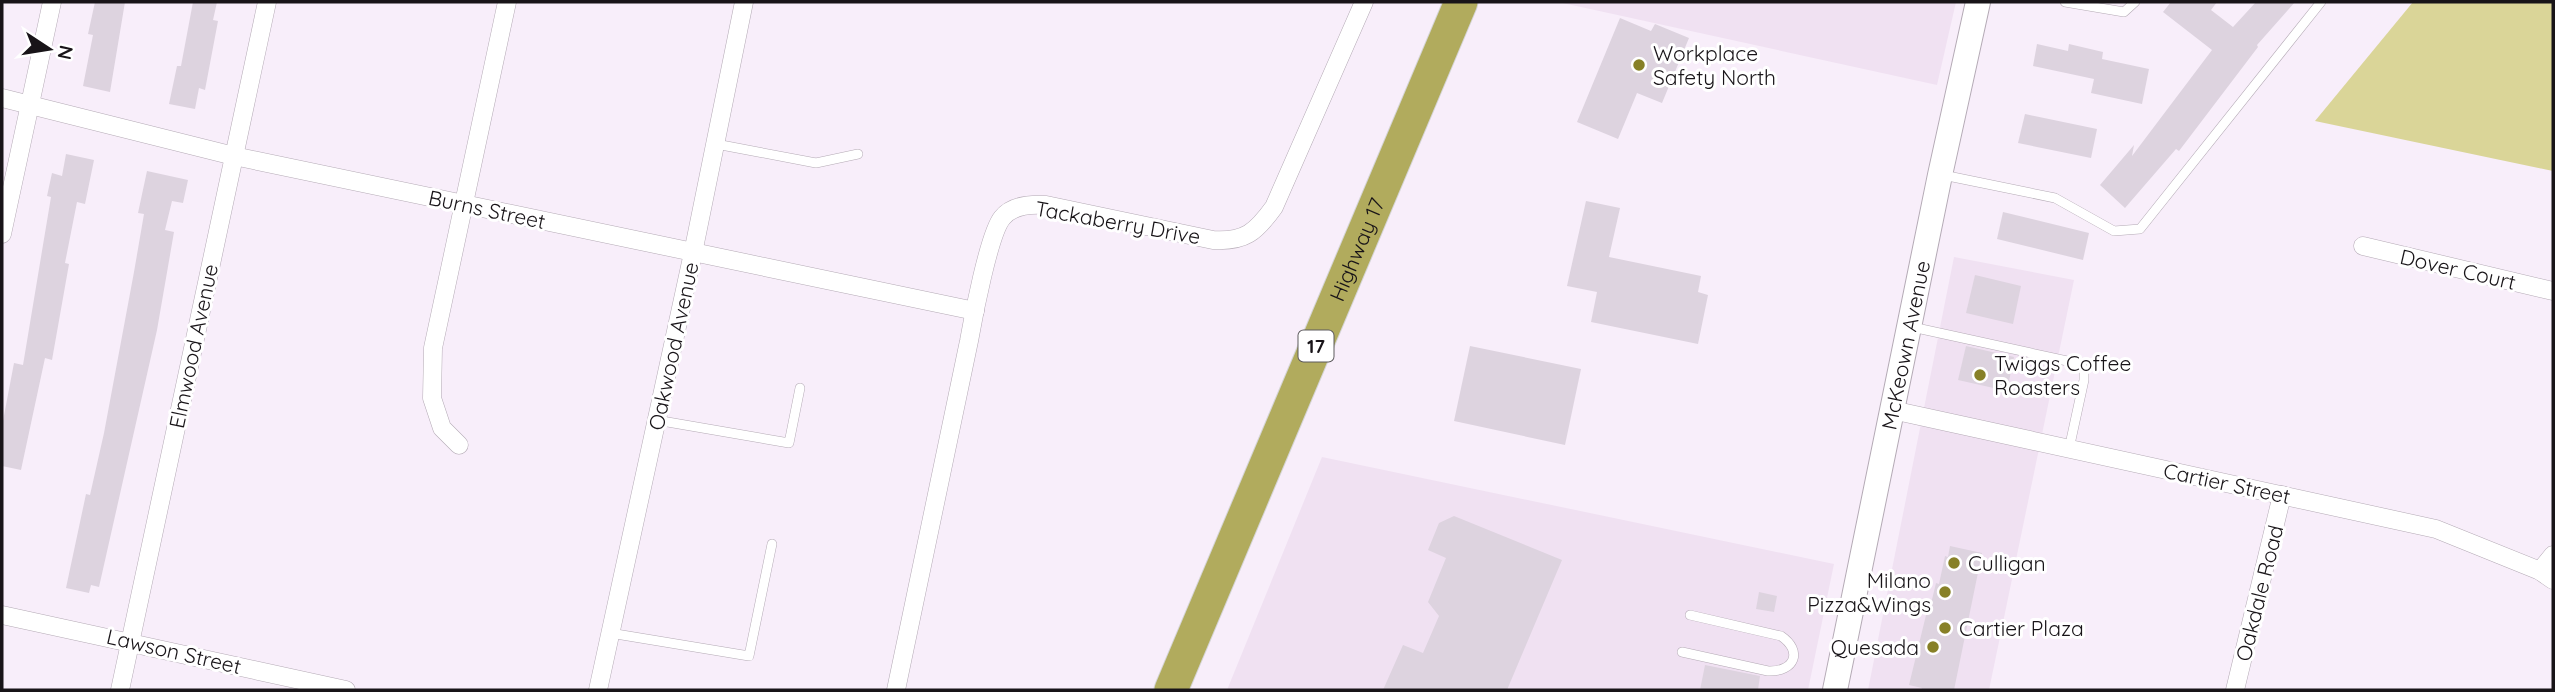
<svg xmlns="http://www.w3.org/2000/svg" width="2555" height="692" font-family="Quicksand,sans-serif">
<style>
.built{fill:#f0e1f2}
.green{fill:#dad598}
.building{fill:#ddd3df}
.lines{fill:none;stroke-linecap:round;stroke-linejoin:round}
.lane-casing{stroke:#b4aab5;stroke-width:10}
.street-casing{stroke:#b4aab5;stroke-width:19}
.secondary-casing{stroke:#b4aab5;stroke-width:26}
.highway-casing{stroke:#d5d5d5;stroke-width:35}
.lane{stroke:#fff;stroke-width:9}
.street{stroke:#fff;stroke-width:18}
.secondary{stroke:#fff;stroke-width:24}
.highway{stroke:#b1ab5d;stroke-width:33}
.poi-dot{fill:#878027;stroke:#fff;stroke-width:2.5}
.labels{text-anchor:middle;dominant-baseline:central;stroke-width:6;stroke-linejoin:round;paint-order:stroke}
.shield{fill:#fff;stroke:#5d5a5d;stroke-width:2}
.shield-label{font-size:19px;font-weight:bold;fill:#181418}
.poi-label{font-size:21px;fill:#181418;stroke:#fff;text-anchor:start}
.street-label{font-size:21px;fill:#181418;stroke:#fff}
</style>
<rect width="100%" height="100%" fill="#f8eefa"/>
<g class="built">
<polygon points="1558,2 1956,2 1937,85"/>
<polygon points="1954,257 2074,280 1989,690 1868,690"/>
<polygon points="1322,457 1834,564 1808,690 1227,690"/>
</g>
<polygon class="green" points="2413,2 2553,2 2553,171 2315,121"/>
<g class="building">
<polygon points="95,2 125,2 110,92 83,86 93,35 88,34"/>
<polygon points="193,2 217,2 213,20 218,21 205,90 199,88 195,109 169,104 177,66 181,66"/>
<polygon points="2171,2 2217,2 2211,10 2233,27 2256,2 2295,2 2257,45 2258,47 2179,151 2176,149 2125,208 2100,185 2134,145 2132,156 2212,50 2163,12"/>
<polygon points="1620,18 1651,31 1655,24 1689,38 1662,103 1637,93 1618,139 1577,122"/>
<polygon points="2037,44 2068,51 2069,44 2103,52 2102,59 2149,69 2142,104 2091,93 2094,79 2033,66"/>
<polygon points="2025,114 2097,129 2091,158 2018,143"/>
<polygon points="66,154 94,160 85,204 77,202 65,263 69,264 52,360 45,358 21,470 2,466 2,426 14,363 23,365 51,197 47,196 52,173 62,176"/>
<polygon points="147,171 188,180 183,203 172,201 165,230 174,232 157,330 99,587 91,585 89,593 66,588 86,494 90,495 104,433 134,272 144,214 138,213"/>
<polygon points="1586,201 1620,208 1609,257 1701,276 1698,292 1708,295 1698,344 1591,322 1597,292 1567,286"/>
<polygon points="2003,212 2089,233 2083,260 1997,239"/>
<polygon points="1975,275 2021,286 2013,324 1966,313"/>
<polygon points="1470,346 1581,369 1565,445 1454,421"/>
<polygon points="1966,346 2014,357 2007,391 1958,380"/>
<polygon points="1454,516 1562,560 1507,690 1383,690 1403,645 1423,653 1439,616 1428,602 1446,558 1428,550 1439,523"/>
<polygon points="1950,546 1982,553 1954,690 1921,690 1922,688 1909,685 1927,611 1929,612 1936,583 1939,584 1945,556 1948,557"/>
<polygon points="1759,592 1777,596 1774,612 1756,609"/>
<polygon points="1705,665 1760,676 1758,690 1700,690"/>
</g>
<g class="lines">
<g class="lane-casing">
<g id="lane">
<polyline points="2065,2 2124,12 2135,2"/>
<polyline points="716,144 816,163 858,154"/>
<polyline points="1943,175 2055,198 2114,231 2140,229 2321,2"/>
<polyline points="1912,327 2081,364 2084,370 2084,380 2069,449"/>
<polyline points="656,420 789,443 800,388"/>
<polyline points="610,633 749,656 772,544"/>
<path d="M1682 652 1768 671C1795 672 1803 651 1781 636L1690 615"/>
</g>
</g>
<g class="street-casing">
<g id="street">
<polyline points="2,98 234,156 975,311"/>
<polyline points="2,234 52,2"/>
<polyline points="2363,246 2553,291"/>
<polyline points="1892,410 2436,529 2540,571 2553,580"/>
<polyline points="459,445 442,428 432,398 433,348 507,2"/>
<polyline points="2540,571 2553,555"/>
<polyline points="2,615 346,690"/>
<polyline points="120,690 267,2"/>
<polyline points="598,690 693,253 744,2"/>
<path d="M896 690C920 574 944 458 969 341 973 318 989 234 1002 218 1012 205 1031 204 1046 205L1213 240C1245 242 1256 232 1274 207L1364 2"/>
<polyline points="2235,690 2282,495"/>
</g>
</g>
<g class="secondary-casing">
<g id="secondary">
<path id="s1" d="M1835 690 1940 175 1978 2"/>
</g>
</g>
<g class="highway-casing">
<g id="highway">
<path id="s2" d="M1171 690 1461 2"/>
</g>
</g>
<use href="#lane" class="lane"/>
<use href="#street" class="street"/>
<use href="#secondary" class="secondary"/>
<use href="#highway" class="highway"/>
</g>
<g class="poi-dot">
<circle cx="1639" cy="65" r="7"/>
<circle cx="1980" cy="375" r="7"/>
<circle cx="1954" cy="563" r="7"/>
<circle cx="1945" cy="592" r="7"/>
<circle cx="1945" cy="628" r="7"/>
<circle cx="1933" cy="647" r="7"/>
</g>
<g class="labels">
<rect class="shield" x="1298.5" y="330.5" width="35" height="31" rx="5"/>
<g class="shield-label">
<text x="1316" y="346">17</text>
</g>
<g class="poi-label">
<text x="1653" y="53">Workplace<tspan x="1653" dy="24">Safety North</tspan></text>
<text x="1994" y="363">Twiggs Coffee<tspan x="1994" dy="24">Roasters</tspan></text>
<text x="1968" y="563">Culligan</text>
<text x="1931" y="580" text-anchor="end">Milano<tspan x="1931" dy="24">Pizza&amp;Wings</tspan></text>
<text x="1959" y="628">Cartier Plaza</text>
<text x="1919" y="647" text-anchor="end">Quesada</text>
</g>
<g class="street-label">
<text transform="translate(487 209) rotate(12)">Burns Street</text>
<text transform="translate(1118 222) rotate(10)">Tackaberry Drive</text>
<text stroke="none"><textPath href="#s2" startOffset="478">Highway 17</textPath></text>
<text transform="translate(2458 269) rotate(13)">Dover Court</text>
<text transform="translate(193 346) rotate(-78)">Elmwood Avenue</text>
<text transform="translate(673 346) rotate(-78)">Oakwood Avenue</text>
<text stroke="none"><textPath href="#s1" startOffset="352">McKeown Avenue</textPath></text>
<text transform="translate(2227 483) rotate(12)">Cartier Street</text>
<text transform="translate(2259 593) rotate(-76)">Oakdale Road</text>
<text transform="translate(174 651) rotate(13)">Lawson Street</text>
</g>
</g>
<rect width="2555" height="692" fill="none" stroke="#181418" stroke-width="7"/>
<g transform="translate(49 49) rotate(102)" stroke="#ffffff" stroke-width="5" paint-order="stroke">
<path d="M0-5L12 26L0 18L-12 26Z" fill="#181418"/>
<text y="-10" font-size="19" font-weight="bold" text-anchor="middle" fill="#181418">N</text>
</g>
</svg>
